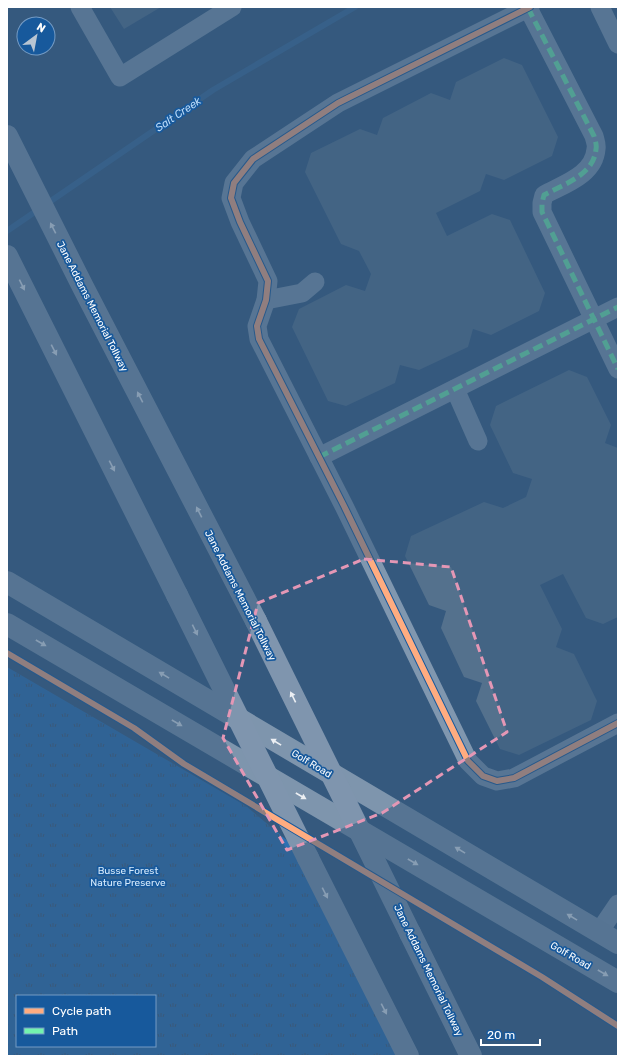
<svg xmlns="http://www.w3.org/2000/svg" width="625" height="1063" viewBox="0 0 625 1063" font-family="Rubik,sans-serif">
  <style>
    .park { fill: url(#park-tufts); fill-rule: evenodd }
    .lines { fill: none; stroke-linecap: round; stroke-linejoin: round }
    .stream { stroke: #3b6997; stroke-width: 6 }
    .building { fill: #54718d }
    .minor { stroke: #8097af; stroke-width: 19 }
    .major { stroke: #7e95ad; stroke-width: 22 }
    .highway { stroke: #7f95ae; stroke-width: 22 }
    .highway-bridge { stroke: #7f95ae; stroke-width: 22 }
    .quiet { stroke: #73f3ae; stroke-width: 5; stroke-dasharray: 10 5; stroke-linecap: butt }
    .cycleway-casing { stroke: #17599c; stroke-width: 8 }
    .cycleway { stroke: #ffac80; stroke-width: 6 }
    .oneway { fill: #eceff3 }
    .marked { fill: none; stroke: #e497b5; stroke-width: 3; stroke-dasharray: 8 5; stroke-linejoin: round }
    .labels { text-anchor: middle; stroke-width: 3.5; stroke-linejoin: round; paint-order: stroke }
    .street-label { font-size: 10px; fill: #fff; stroke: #17599c }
    .park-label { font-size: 10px; fill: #d6eafc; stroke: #17599c }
    .water-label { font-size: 11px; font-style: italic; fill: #bbdbf9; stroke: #17599c }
  </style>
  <defs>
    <pattern id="park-tufts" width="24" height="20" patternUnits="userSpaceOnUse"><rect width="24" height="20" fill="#2c70b2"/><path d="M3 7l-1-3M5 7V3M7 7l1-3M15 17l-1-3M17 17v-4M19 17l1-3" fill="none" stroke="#3f5a75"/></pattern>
  </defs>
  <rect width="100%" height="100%" fill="#35597e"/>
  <!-- park -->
  <path class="park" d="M 7,667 L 246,806 L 308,858 L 400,1056 L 7,1056 ZM 17,996 L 155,996 L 155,1046 L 17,1046 Z"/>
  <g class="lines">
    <!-- stream -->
    <polyline class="stream" points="7,231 213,90 355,7"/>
  </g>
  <!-- building -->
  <g class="building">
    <polygon points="110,7 161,7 124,29"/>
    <polygon points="504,58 522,65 558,137 552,156 504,180 486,174 480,191 436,213 447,236 492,214 510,220 545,293 539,311 491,335 473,329 468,347 419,370 400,365 395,383 346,406 328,401 292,327 299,309 346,285 365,291 371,274 359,251 341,244 305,172 311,153 360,129 377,135 383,118 431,93 450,100 456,82"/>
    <polygon points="569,370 587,377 611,425 605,443 618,448 618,617 603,624 586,618 563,574 540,585 562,629 556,647 574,654 597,701 591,720 519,755 500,749 476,701 482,683 464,677 441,628 446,611 429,605 405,556 411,536 484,502 503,508 526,497 532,479 513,473 490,425 496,406"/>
  </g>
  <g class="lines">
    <!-- minor -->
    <g class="minor">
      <polyline points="80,7 120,77 232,7"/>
      <polyline points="530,7 338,103 253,159 234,183 231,198 240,222 268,281 266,300 257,326 259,339 344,506 468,761 483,776 497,781 514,778 618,723"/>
      <polyline points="600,7 618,44"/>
      <path d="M 528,8 L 594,136 C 595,140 597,145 596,149 C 594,175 564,184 544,195 L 542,203 L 542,212 L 618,369"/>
      <polyline points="266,300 302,293 315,282"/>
      <polyline points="455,389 478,441"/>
      <polyline points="319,457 618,307"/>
      <polyline points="599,932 618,904"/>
    </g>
    <!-- major -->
    <g class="major">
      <polyline points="7,582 618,943"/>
      <polyline points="7,624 618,982"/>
    </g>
    <!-- highway -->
    <g class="highway">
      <polyline points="7,136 83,287 256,621"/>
      <polyline points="7,256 177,595"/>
      <polyline points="308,858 408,1056"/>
      <polyline points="410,933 471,1056"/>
    </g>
    <!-- highway-bridge -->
    <g class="highway-bridge">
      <polyline points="177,595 308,858"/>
      <polyline points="256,621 410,933"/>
    </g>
    <!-- quiet -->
    <g class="quiet">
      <path d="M 528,8 L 594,136 C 595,140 597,145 596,149 C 594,175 564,184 544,195 L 542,203 L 542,212 L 618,369"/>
      <polyline points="319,457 618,307"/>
    </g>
    <!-- cycleway casing -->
    <g class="cycleway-casing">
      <g id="cycleway">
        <polyline points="530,7 338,103 253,159 234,183 231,198 240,222 268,281 266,300 257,326 259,339 344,506 468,761 483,776 497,781 514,778 618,723"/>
        <polyline points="7,653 134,728 184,764 542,977 618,1026"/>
      </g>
    </g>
    <!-- cycleway -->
    <use href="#cycleway" class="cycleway"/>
  </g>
  <!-- one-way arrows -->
  <defs><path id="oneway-solid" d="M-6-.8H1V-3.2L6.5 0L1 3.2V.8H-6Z"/></defs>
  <g class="oneway">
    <use href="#oneway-solid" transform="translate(53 228) rotate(-117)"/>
    <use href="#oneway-solid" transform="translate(22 285) rotate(64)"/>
    <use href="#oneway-solid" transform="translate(54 350) rotate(63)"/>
    <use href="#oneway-solid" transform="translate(140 397) rotate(-117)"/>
    <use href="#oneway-solid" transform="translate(112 466) rotate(63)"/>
    <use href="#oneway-solid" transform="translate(199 512) rotate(-117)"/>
    <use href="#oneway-solid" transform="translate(195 630) rotate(64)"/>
    <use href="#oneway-solid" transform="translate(41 643) rotate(30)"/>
    <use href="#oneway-solid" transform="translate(164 675) rotate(-149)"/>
    <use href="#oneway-solid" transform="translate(293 697) rotate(-116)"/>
    <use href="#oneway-solid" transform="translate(177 723) rotate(30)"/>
    <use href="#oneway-solid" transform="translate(276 742) rotate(-149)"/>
    <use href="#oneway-solid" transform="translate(301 796) rotate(30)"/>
    <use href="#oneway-solid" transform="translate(460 850) rotate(-149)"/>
    <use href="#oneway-solid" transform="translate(413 862) rotate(30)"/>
    <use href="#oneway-solid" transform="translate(325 893) rotate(63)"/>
    <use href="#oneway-solid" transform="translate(572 917) rotate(-149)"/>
    <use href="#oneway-solid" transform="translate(603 973) rotate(30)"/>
    <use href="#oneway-solid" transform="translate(384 1009) rotate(63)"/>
  </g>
  <!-- marked area -->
  <path d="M0 0H625V1063H0ZM 364,559 L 451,567 L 507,732 L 382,813 L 287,850 L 223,738 L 258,603 Z" fill="#35597e" fill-opacity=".55" fill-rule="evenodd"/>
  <path class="marked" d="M 364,559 L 451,567 L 507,732 L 382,813 L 287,850 L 223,738 L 258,603 Z"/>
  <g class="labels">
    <!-- street labels -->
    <g class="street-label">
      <text transform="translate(93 306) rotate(63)" y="4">Jane Addams Memorial Tollway</text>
      <text transform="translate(241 595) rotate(63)" y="4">Jane Addams Memorial Tollway</text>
      <text transform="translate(312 763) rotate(31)" y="4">Golf Road</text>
      <text transform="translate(571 955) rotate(30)" y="4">Golf Road</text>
      <text transform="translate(429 970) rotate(64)" y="4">Jane Addams Memorial Tollway</text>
    </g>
    <!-- park labels -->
    <g class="park-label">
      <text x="128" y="874">Busse Forest<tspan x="128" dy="12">Nature Preserve</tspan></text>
    </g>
    <!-- water labels -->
    <g class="water-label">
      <text transform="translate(178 114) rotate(-34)" y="4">Salt Creek</text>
    </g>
  </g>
  <!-- border -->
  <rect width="625" height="1063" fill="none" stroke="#ffffff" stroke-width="16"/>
  <!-- legend -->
  <rect x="16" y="995" width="140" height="52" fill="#17599c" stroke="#749bc4"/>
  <rect x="24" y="1008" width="20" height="6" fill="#ffac80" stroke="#749bc4"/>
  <text x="52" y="1015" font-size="12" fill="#ffffff">Cycle path</text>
  <rect x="24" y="1028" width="20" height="6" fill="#73f3ae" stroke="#749bc4"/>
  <text x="52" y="1035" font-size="12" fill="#ffffff">Path</text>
  <!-- north arrow -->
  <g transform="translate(36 36) rotate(32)"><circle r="19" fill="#17599c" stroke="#749bc4"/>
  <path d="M0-3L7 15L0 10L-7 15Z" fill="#b8c5d2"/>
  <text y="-6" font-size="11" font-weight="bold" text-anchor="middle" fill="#ffffff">N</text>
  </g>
  <!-- scale -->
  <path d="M481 1039v6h59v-6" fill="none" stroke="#ffffff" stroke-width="2"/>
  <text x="487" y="1039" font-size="12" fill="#ffffff" stroke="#17599c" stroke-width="3" paint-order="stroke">20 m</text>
</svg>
